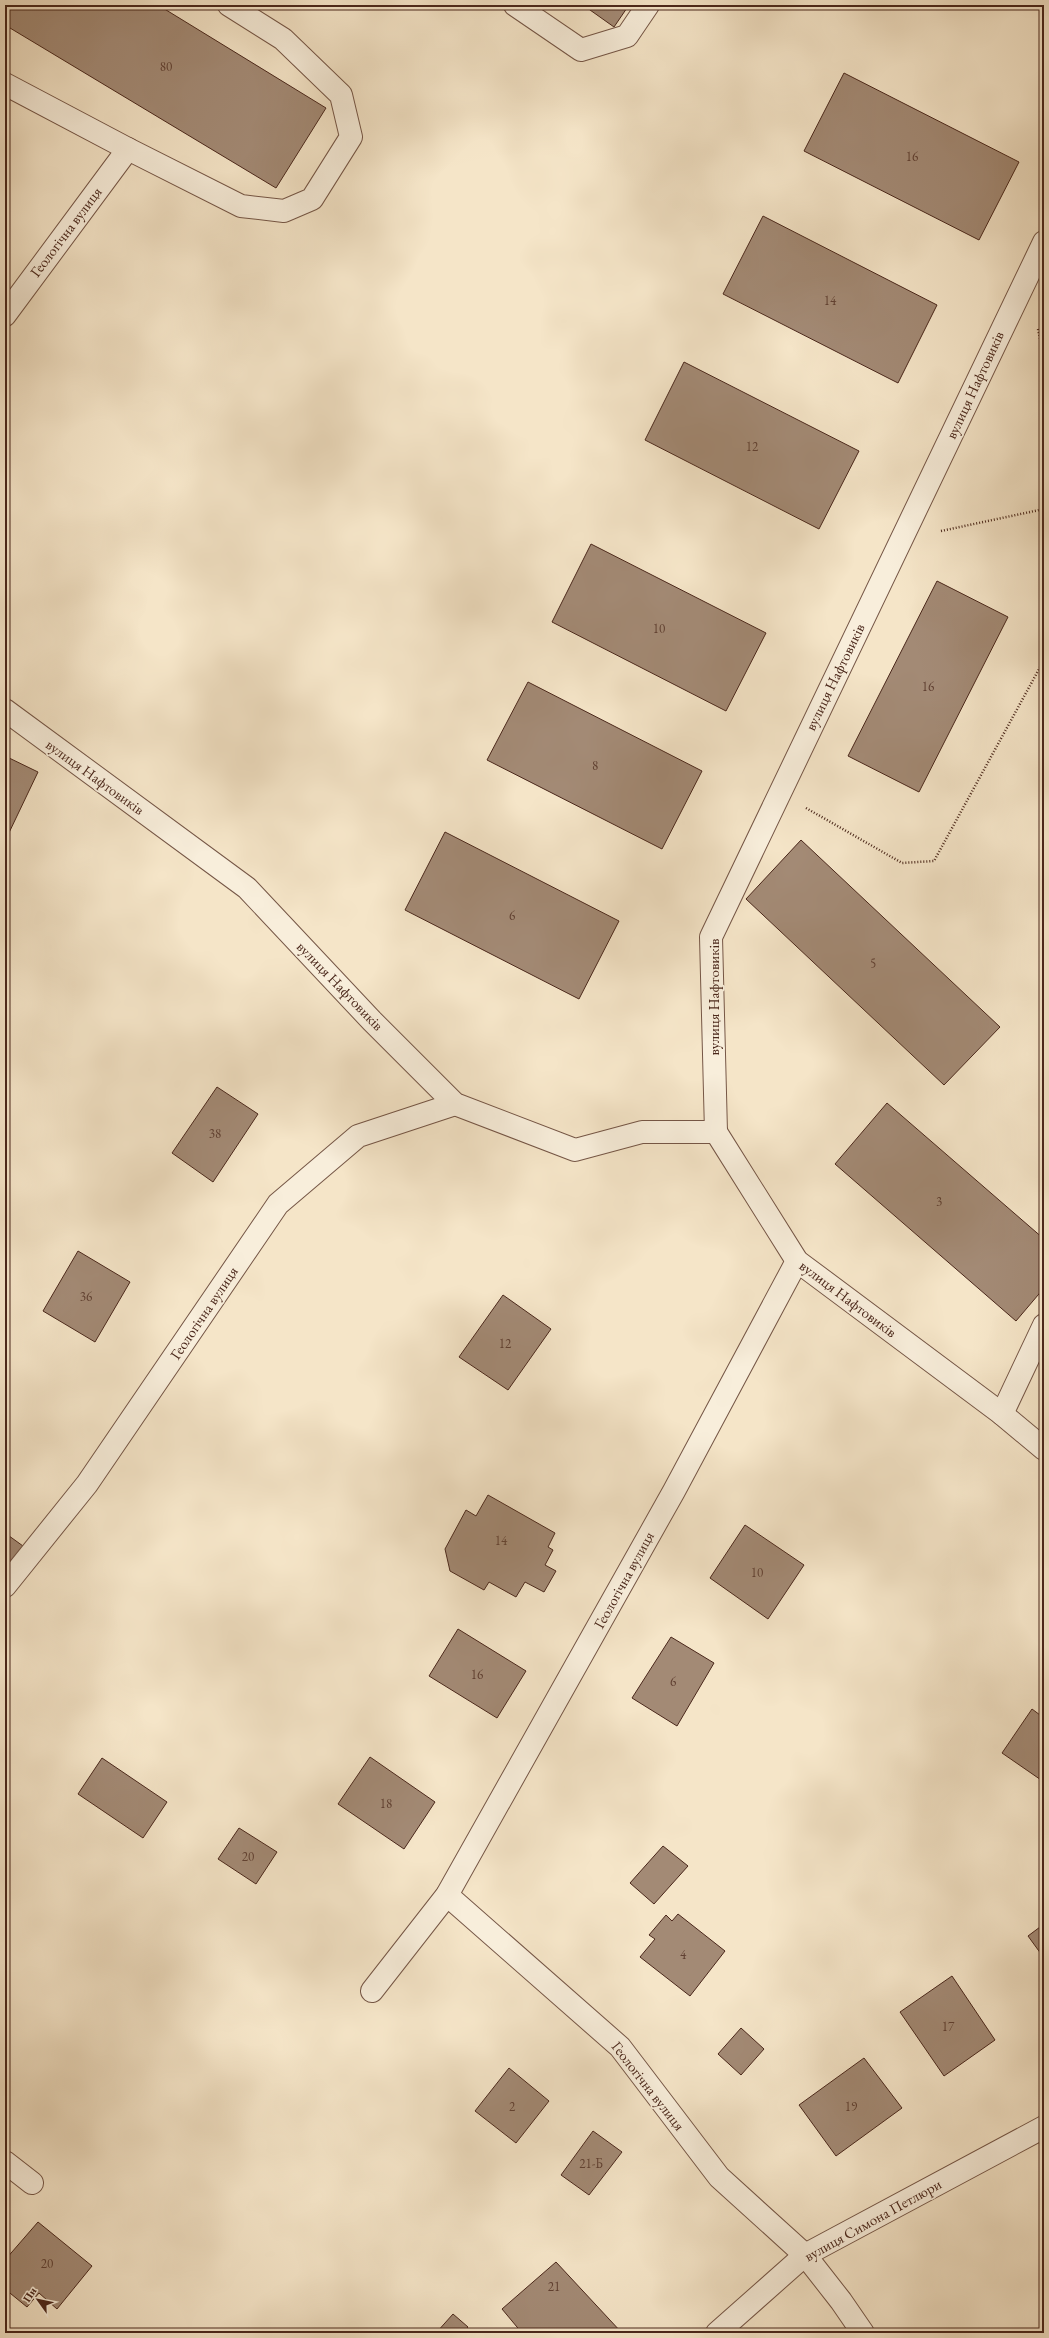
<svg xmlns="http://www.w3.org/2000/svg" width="1049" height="2338" viewBox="0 0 1049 2338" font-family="'EB Garamond',serif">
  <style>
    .building { fill: #a38a75; stroke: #4a271b }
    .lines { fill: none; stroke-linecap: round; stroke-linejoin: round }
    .minor-casing { stroke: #755646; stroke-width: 24 }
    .path { stroke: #4a271b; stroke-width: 2.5; stroke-dasharray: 1 2; stroke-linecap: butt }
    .minor { stroke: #f8eedb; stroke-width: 22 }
    .labels { text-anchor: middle; stroke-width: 3.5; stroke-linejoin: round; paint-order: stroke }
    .number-label { font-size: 13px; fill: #604032 }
    .street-label { font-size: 15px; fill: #4a271b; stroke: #f8eedb }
  </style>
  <rect width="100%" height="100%" fill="#f5e5c8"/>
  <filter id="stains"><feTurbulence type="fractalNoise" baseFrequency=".005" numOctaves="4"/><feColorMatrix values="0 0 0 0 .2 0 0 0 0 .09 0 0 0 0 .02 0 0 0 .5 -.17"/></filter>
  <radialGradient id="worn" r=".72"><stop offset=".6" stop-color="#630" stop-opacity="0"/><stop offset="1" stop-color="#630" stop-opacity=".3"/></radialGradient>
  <!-- building -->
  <g class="building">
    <polygon points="5,5 158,5 326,108 276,188 5,25"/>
    <polygon points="583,5 629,5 614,27"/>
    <polygon points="844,73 1019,162 979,240 804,151"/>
    <polygon points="763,216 937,305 898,383 723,294"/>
    <polygon points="684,362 859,451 819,529 645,440"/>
    <polygon points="591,544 766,633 726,711 552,622"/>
    <polygon points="937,581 1008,617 919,792 848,756"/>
    <polygon points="528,682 702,771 662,849 487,760"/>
    <polygon points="5,756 38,772 6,839 5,839"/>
    <polygon points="445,832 619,921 579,999 405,910"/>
    <polygon points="801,840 1000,1027 944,1085 746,899"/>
    <polygon points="217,1087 258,1114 213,1182 172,1153"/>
    <polygon points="887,1103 1044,1239 1044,1288 1016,1321 835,1164"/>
    <polygon points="78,1251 130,1282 95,1342 43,1311"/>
    <polygon points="503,1295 551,1329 508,1390 459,1357"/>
    <polygon points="488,1495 555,1533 548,1547 553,1550 545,1565 556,1571 544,1592 525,1582 516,1597 489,1582 484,1590 450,1571 445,1549 466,1510 476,1516"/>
    <polygon points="745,1525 804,1565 768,1619 710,1578"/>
    <polygon points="5,1533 23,1546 5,1573"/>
    <polygon points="458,1629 526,1671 497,1718 429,1676"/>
    <polygon points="671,1637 714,1663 677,1726 632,1698"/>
    <polygon points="1032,1709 1044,1718 1044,1782 1002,1753"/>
    <polygon points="370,1757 435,1802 404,1849 338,1804"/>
    <polygon points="102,1758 167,1802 143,1838 78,1794"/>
    <polygon points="239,1828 277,1852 256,1884 218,1859"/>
    <polygon points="663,1846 688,1866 654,1904 630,1883"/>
    <polygon points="678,1914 725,1951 690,1996 640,1957 655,1939 649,1935 666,1915 672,1921"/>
    <polygon points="1044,1924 1044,1958 1028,1936"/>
    <polygon points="952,1976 995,2040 944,2076 900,2012"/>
    <polygon points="741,2028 764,2049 741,2075 718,2054"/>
    <polygon points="864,2058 902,2108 836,2156 799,2105"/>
    <polygon points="509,2068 549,2101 516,2143 475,2111"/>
    <polygon points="593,2131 622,2152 589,2195 561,2175"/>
    <polygon points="38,2222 92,2266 57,2309 39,2293 27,2307 5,2289 5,2260"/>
    <polygon points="556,2262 622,2333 522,2333 502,2309"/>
    <polygon points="453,2314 468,2327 463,2333 436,2333"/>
  </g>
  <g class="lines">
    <!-- minor casing -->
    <g class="minor-casing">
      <g id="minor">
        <polyline points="515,5 581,50 627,36 648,5"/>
        <polyline points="5,84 128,149 241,206 284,211 312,199 351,137 341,95 283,39 229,5"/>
        <polyline points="5,315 128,149"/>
        <polyline points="5,710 247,888 372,1021 455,1104 575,1150 642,1132 716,1132 711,937 1044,242"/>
        <polyline points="716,1132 797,1261 1002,1414 1044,1449"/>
        <polyline points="1002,1414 1044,1325"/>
        <polyline points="5,1586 87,1484 278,1204 358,1136 455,1104"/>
        <polyline points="447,1895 620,2047 719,2177 805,2255 841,2301 863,2333"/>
        <polyline points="372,1991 447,1895 674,1491 797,1261"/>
        <polyline points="5,2162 32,2183"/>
        <polyline points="717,2333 805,2255 1044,2127"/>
      </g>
    </g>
    <!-- path -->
    <g class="path">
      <polyline points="1038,329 1044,358"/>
      <polyline points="941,531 1044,509"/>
      <polyline points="806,808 902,863 934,861 1044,660"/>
    </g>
    <!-- minor -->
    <use href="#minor" class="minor"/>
  </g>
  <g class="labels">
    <!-- number labels -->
    <g class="number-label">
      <text x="166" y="71">80</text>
      <text x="912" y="161">16</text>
      <text x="830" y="305">14</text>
      <text x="752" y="451">12</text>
      <text x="659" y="633">10</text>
      <text x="928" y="691">16</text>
      <text x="595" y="770">8</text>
      <text x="512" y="920">6</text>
      <text x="873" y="968">5</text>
      <text x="215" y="1138">38</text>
      <text x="939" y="1206">3</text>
      <text x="86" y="1301">36</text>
      <text x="505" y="1348">12</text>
      <text x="501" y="1545">14</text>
      <text x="757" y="1577">10</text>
      <text x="477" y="1679">16</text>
      <text x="673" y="1686">6</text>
      <text x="386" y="1808">18</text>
      <text x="248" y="1861">20</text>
      <text x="683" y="1959">4</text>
      <text x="948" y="2031">17</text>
      <text x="512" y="2111">2</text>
      <text x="851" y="2111">19</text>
      <text x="591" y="2168">21-Б</text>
      <text x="47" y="2268">20</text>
      <text x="554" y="2291">21</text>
    </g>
    <!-- street labels -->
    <g class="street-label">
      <text transform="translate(66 232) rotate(-53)" y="5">Геологічна вулиця</text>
      <text transform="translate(975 385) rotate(-65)" y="5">вулиця Нафтовиків</text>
      <text transform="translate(835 677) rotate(-64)" y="5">вулиця Нафтовиків</text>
      <text transform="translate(95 777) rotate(36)" y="5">вулиця Нафтовиків</text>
      <text transform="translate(340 986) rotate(46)" y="5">вулиця Нафтовиків</text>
      <text transform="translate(714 997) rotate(-90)" y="5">вулиця Нафтовиків</text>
      <text transform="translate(848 1299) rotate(37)" y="5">вулиця Нафтовиків</text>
      <text transform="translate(204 1313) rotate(-56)" y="5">Геологічна вулиця</text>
      <text transform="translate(624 1580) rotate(-61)" y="5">Геологічна вулиця</text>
      <text transform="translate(648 2086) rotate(52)" y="5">Геологічна вулиця</text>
      <text transform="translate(873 2220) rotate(-29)" y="5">вулиця Симона Петлюри</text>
    </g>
  </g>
  <!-- margin -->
  <rect width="1049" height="2338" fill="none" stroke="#f5e5c8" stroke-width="20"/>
  <rect x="6" y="6" width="1037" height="2326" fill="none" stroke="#4a271b" stroke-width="2"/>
  <rect x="10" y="10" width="1029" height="2318" fill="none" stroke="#4a271b"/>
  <!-- north arrow -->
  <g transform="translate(38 2300) rotate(303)" stroke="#f8eedb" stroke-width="3" paint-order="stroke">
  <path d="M0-3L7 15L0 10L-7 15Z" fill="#4a271b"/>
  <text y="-6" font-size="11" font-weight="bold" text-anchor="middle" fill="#4a271b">Пн</text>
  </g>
  <rect width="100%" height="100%" filter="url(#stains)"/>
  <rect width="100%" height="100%" fill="url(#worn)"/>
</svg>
